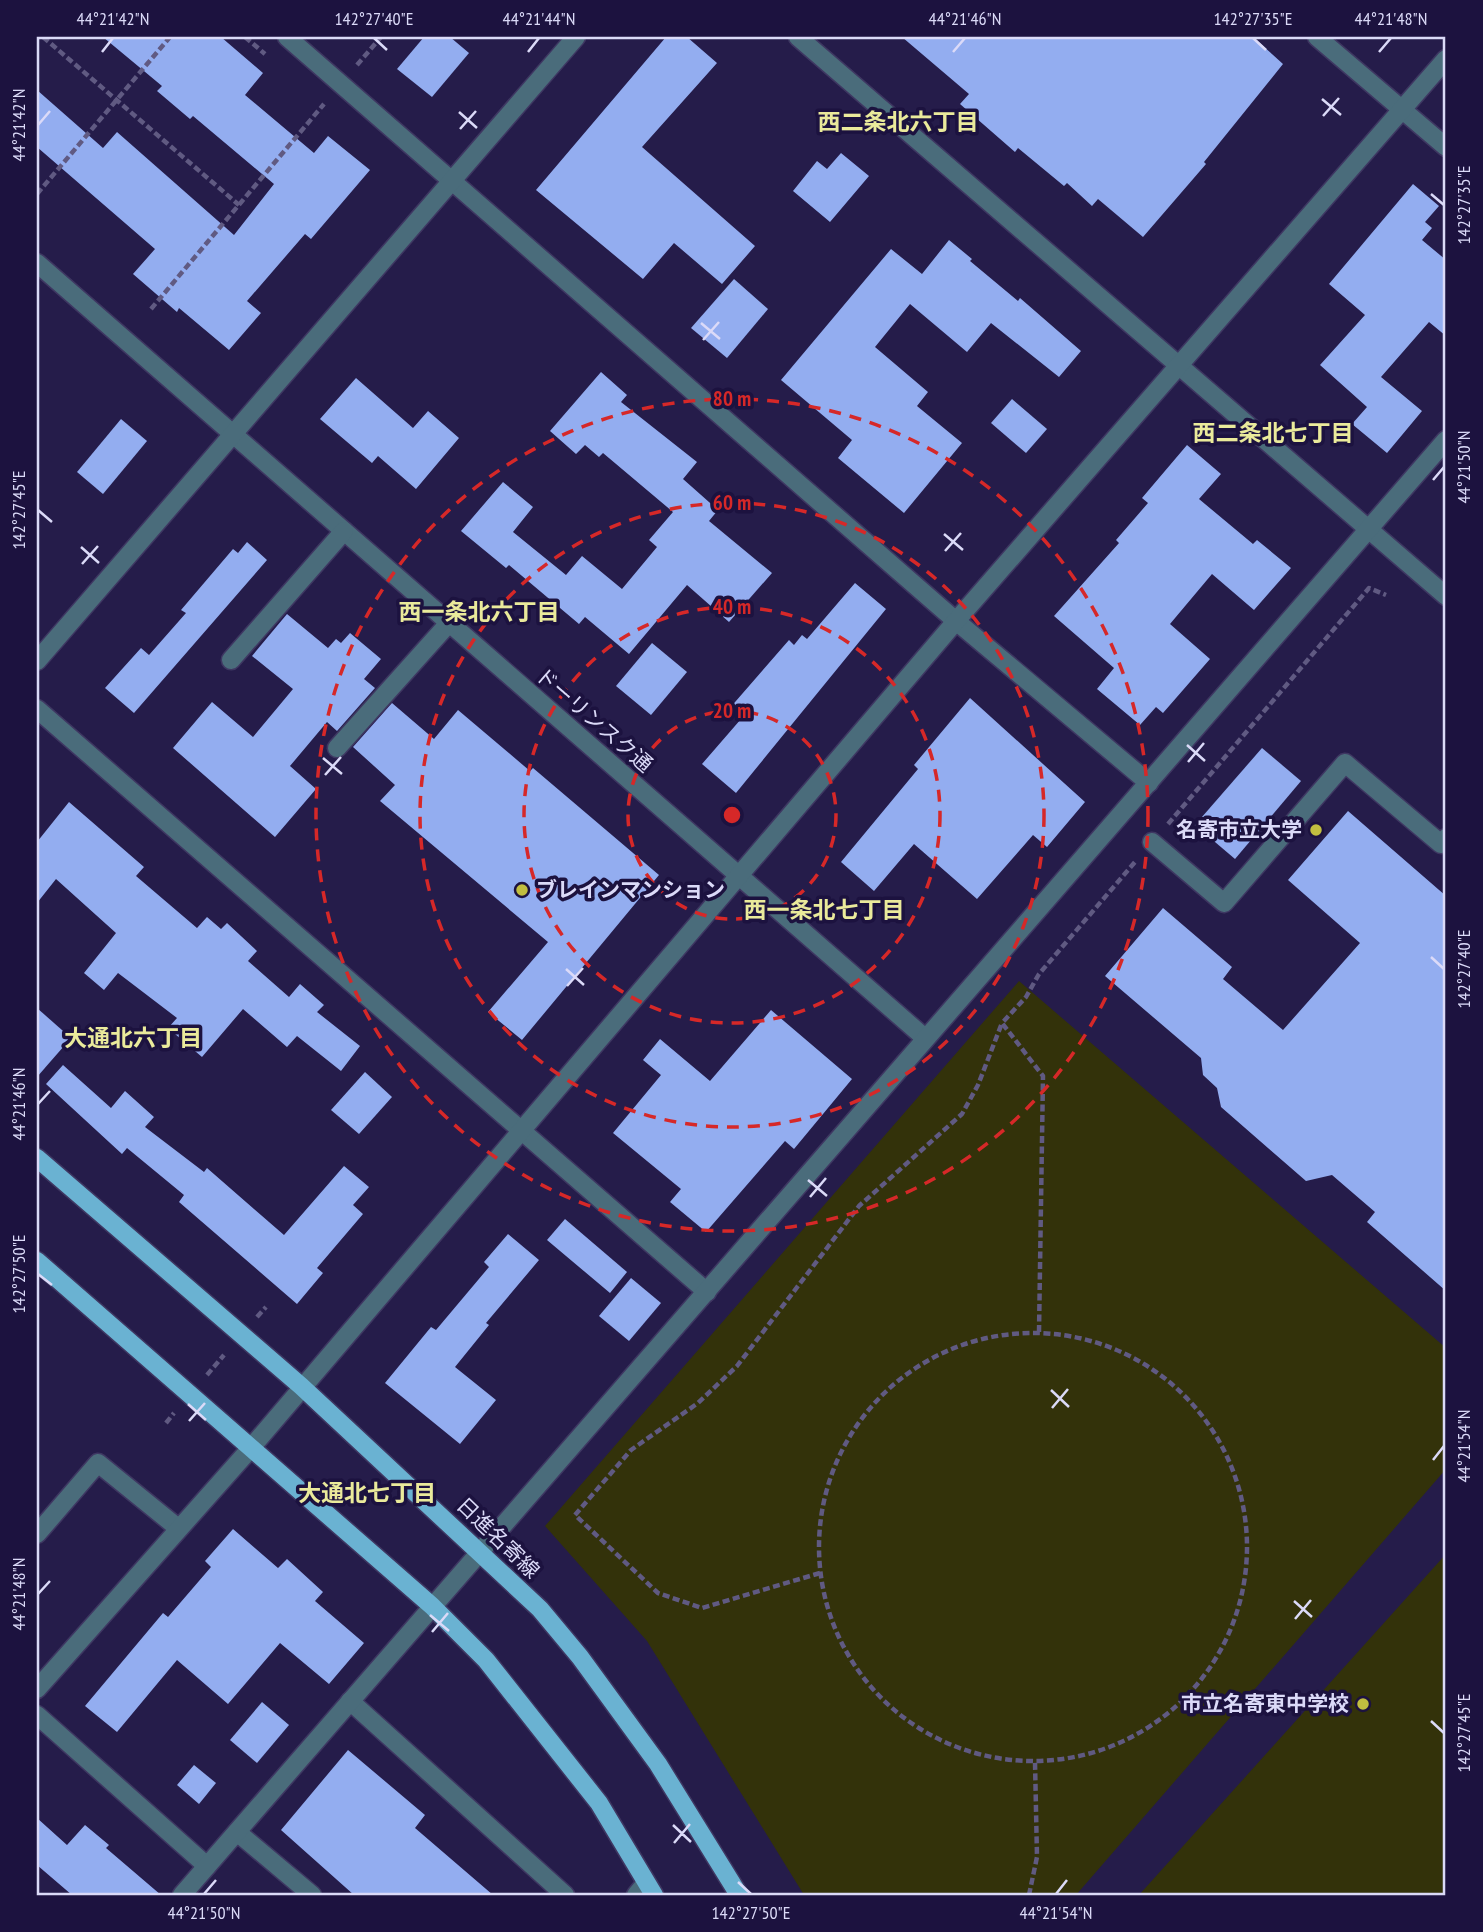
<svg xmlns="http://www.w3.org/2000/svg" width="1483" height="1932" viewBox="0 0 1483 1932" font-family="'PT Sans Narrow','Noto Sans JP',sans-serif">
  <style>
    .green { fill: #33320a }
    .building { fill: #93adf0 }
    .lines { fill: none; stroke-linecap: round; stroke-linejoin: round }
    .minor-casing { stroke: #3e3762; stroke-width: 21 }
    .major-casing { stroke: #3e3762; stroke-width: 21 }
    .path { stroke: #605a82; stroke-width: 4.5; stroke-dasharray: 7 3.5; stroke-linecap: butt }
    .minor { stroke: #4a6c7b; stroke-width: 18 }
    .major { stroke: #6ab2d2; stroke-width: 18 }
    .ticks { fill: none; stroke: #dbdaf8; stroke-width: 2.5 }
    .ring { fill: none; stroke: #d62828; stroke-width: 3.5; stroke-dasharray: 12 9 }
    .poi-dot { fill: #c1be40; stroke: #1c123f; stroke-width: 2.5 }
    .labels { text-anchor: middle; stroke-width: 7; stroke-linejoin: round; paint-order: stroke }
    .street-label { font-size: 21px; fill: #dbdaf8; stroke: #1c123f }
    .poi-label { font-size: 21px; font-weight: bold; fill: #dbdaf8; stroke: #1c123f; text-anchor: end }
    .neighbourhood-label { font-size: 23px; font-weight: bold; fill: #eaea9b; stroke: #1c123f }
    .centre { fill: #d62828; stroke: #1c123f; stroke-width: 3.5 }
    .ring-label { font-size: 21px; text-anchor: middle; font-weight: bold; fill: #d62828; stroke: #1c123f; stroke-width: 7; stroke-linejoin: round; paint-order: stroke }
    .neatline { fill: none; stroke: #dbdaf8; stroke-width: 2.5 }
    .ticks-label { font-size: 18px; text-anchor: middle; fill: #dbdaf8 }
  </style>
  <rect width="100%" height="100%" fill="#251c4a"/>
  <!-- green -->
  <g class="green">
    <polygon points="1019,981 1446,1348 1446,1469 1076,1895 804,1895 647,1641 545,1526"/>
    <polygon points="1446,1554 1446,1895 1139,1895"/>
  </g>
  <!-- building -->
  <g class="building">
    <polygon points="103,37 221,37 263,73 245,95 314,153 328,136 370,170 311,239 305,234 247,301 261,313 229,350 179,308 177,312 133,274 155,249 37,147 37,90 103,148 117,132 234,235 274,184 193,116 190,119 157,91 162,86"/>
    <polygon points="424,37 450,37 469,53 432,97 397,69"/>
    <polygon points="666,37 687,37 717,63 642,147 755,246 722,284 674,243 643,279 536,190"/>
    <polygon points="902,37 1253,37 1283,64 1204,162 1206,164 1143,237 1098,199 1092,206 1067,183 1064,186 1018,148 1015,152 960,104 969,94"/>
    <polygon points="841,153 869,176 830,222 793,191 817,161 827,169"/>
    <polygon points="1413,184 1439,206 1425,222 1432,228 1422,240 1446,260 1446,336 1429,322 1381,377 1422,411 1387,453 1352,424 1367,407 1320,365 1365,315 1329,284"/>
    <polygon points="949,240 972,259 970,261 1018,301 1020,298 1081,351 1059,377 991,323 967,352 910,304 875,347 928,392 917,406 962,443 904,513 838,458 852,440 781,380 891,249 922,274"/>
    <polygon points="734,279 768,309 727,358 691,328"/>
    <polygon points="601,372 627,395 621,402 697,462 683,479 718,510 709,521 772,573 729,622 687,585 629,654 585,617 579,624 509,565 506,568 461,531 503,482 533,507 513,532 566,575 582,556 622,589 657,547 649,540 673,512 603,453 599,457 585,445 576,454 550,431"/>
    <polygon points="356,378 413,428 428,411 459,438 416,489 378,456 372,463 320,419"/>
    <polygon points="1012,399 1047,429 1026,453 991,423"/>
    <polygon points="121,419 147,441 103,494 77,472"/>
    <polygon points="1187,445 1221,474 1199,499 1253,544 1257,540 1291,568 1254,610 1212,574 1170,624 1210,659 1163,713 1156,707 1140,725 1097,689 1114,668 1054,616 1119,543 1116,540 1148,503 1142,498"/>
    <polygon points="247,542 267,560 134,713 105,688 141,648 149,655 186,613 181,610 233,549 238,553"/>
    <polygon points="855,583 886,609 736,793 702,764 741,719 729,709 789,640 794,645 802,635 807,639"/>
    <polygon points="287,614 328,648 336,639 341,643 350,633 381,659 364,679 375,688 337,731 327,722 290,766 316,789 275,837 173,748 212,702 253,737 293,689 252,656"/>
    <polygon points="652,643 687,672 651,715 616,686"/>
    <polygon points="970,698 1085,802 1047,847 1033,835 977,899 914,844 874,891 841,862 918,769 914,765"/>
    <polygon points="392,703 434,739 458,710 530,771 533,768 659,875 522,1040 488,1012 548,942 380,801 395,785 353,747"/>
    <polygon points="1262,748 1301,781 1235,859 1195,825"/>
    <polygon points="69,802 144,867 136,876 197,928 207,917 221,929 227,923 257,951 248,961 289,997 300,984 324,1005 317,1012 360,1046 341,1071 297,1036 287,1047 243,1009 202,1057 168,1028 177,1018 118,973 104,990 84,973 116,933 56,879 37,903 37,842"/>
    <polygon points="1348,811 1446,896 1446,1291 1367,1222 1375,1212 1332,1175 1306,1181 1221,1107 1217,1088 1203,1075 1201,1058 1105,976 1163,908 1232,967 1223,979 1283,1030 1360,943 1288,880"/>
    <polygon points="37,1008 71,1038 37,1077"/>
    <polygon points="771,1010 852,1079 794,1149 785,1141 706,1232 670,1202 681,1189 613,1133 661,1075 643,1060 660,1039 710,1081"/>
    <polygon points="63,1065 111,1108 125,1091 154,1117 145,1127 204,1172 207,1168 284,1235 344,1166 369,1187 353,1205 363,1214 317,1268 323,1273 297,1304 179,1202 184,1195 127,1148 122,1154 46,1084"/>
    <polygon points="365,1072 392,1097 359,1134 331,1110"/>
    <polygon points="565,1219 627,1272 610,1293 547,1240"/>
    <polygon points="508,1234 539,1260 486,1323 489,1325 455,1367 496,1400 460,1444 385,1383 431,1327 436,1330 489,1267 484,1262"/>
    <polygon points="631,1278 661,1303 629,1341 599,1316"/>
    <polygon points="233,1529 278,1568 287,1559 323,1592 315,1601 364,1643 329,1684 280,1643 228,1704 177,1660 117,1732 85,1706 163,1613 168,1617 211,1567 205,1561"/>
    <polygon points="262,1702 289,1725 257,1763 230,1740"/>
    <polygon points="348,1750 425,1815 415,1828 493,1895 354,1895 281,1830"/>
    <polygon points="194,1765 216,1783 199,1804 177,1785"/>
    <polygon points="37,1818 67,1845 85,1825 109,1845 106,1848 161,1895 72,1895 37,1865"/>
  </g>
  <g class="lines">
    <!-- minor casing -->
    <g class="minor-casing">
      <g id="minor">
        <polyline points="287,37 956,621 1149,783"/>
        <polyline points="798,37 1446,596"/>
        <polyline points="1317,37 1446,147"/>
        <polyline points="37,263 925,1038"/>
        <polyline points="231,660 344,531"/>
        <polyline points="37,661 576,37"/>
        <polyline points="37,709 707,1292"/>
        <polyline points="337,748 449,623"/>
        <polyline points="1152,842 1224,903 1345,763 1441,844 1446,838"/>
        <polyline points="37,1534 98,1463 178,1528"/>
        <polyline points="37,1689 250,1449 956,621 1446,59"/>
        <polyline points="350,1701 565,1895"/>
        <polyline points="37,1715 207,1866"/>
        <polyline points="237,1832 312,1895"/>
        <polyline points="182,1895 1446,440"/>
        <polyline points="636,1895 646,1883"/>
      </g>
    </g>
    <!-- major casing -->
    <g class="major-casing">
      <g id="major">
        <polyline points="37,1158 301,1386 540,1609 580,1657 658,1764 739,1895"/>
        <polyline points="37,1261 432,1606 486,1660 599,1803 654,1895"/>
      </g>
    </g>
    <!-- path -->
    <g class="path">
      <polyline points="43,37 239,205"/>
      <polyline points="245,37 265,54"/>
      <polyline points="357,65 381,37"/>
      <polyline points="37,194 170,37"/>
      <polyline points="151,309 324,104"/>
      <polyline points="1168,824 1369,588 1386,595"/>
      <polyline points="257,1317 266,1307"/>
      <polyline points="1039,1332 1043,1076 1002,1023 1026,997 1039,974 1135,862"/>
      <circle cx="1033" cy="1547" r="214"/>
      <polyline points="207,1375 224,1355"/>
      <polyline points="166,1423 174,1413"/>
      <polyline points="820,1573 702,1608 658,1593 575,1515 631,1450 698,1403 737,1366 859,1206 962,1114 978,1085 1002,1023"/>
      <polyline points="1029,1895 1037,1857 1035,1762"/>
    </g>
    <!-- minor -->
    <use href="#minor" class="minor"/>
    <!-- major -->
    <use href="#major" class="major"/>
  </g>
  <!-- ticks -->
  <path class="ticks" d="M 374,38 L 387,50M 1253,38 L 1266,50M 102,52 L 113,38M 528,52 L 539,38M 953,52 L 965,38M 1379,52 L 1391,38M 1322,99 L 1341,115M 459,112 L 477,128M 1323,116 L 1339,98M 38,125 L 50,111M 460,129 L 476,111M 1431,194 L 1444,205M 701,323 L 720,339M 703,340 L 719,322M 1433,480 L 1444,467M 38,510 L 52,522M 944,534 L 963,550M 81,547 L 99,563M 945,551 L 961,533M 82,564 L 98,546M 1187,745 L 1205,761M 323,758 L 342,774M 1188,762 L 1204,743M 325,775 L 341,757M 1431,957 L 1444,969M 566,969 L 584,985M 567,986 L 583,968M 38,1104 L 50,1091M 808,1180 L 827,1196M 810,1197 L 826,1178M 38,1274 L 52,1285M 1051,1390 L 1069,1407M 188,1404 L 206,1420M 1052,1408 L 1068,1389M 189,1421 L 205,1403M 1433,1460 L 1444,1446M 38,1594 L 50,1581M 1294,1601 L 1312,1617M 430,1615 L 449,1631M 1295,1619 L 1311,1600M 432,1632 L 448,1613M 1431,1721 L 1444,1733M 673,1825 L 691,1842M 674,1843 L 690,1824M 738,1882 L 751,1894M 204,1894 L 216,1880M 1056,1894 L 1067,1880"/>
  <!-- distance rings -->
  <g class="ring">
    <circle cx="732" cy="815" r="104"/>
    <circle cx="732" cy="815" r="208"/>
    <circle cx="732" cy="815" r="312"/>
    <circle cx="732" cy="815" r="416"/>
  </g>
  <!-- markers -->
  <g class="poi-dot">
    <circle cx="1316" cy="830" r="7"/>
    <circle cx="522" cy="890" r="7"/>
    <circle cx="1363" cy="1704" r="7"/>
  </g>
  <g class="labels">
    <!-- street labels -->
    <g class="street-label">
      <text transform="translate(594 720) rotate(41)" y="7">ドーリンスク通</text>
      <text transform="translate(498 1538) rotate(44)" y="7">日進名寄線</text>
    </g>
    <!-- poi labels -->
    <g class="poi-label">
      <text x="1302" y="837">名寄市立大学</text>
      <text x="536" y="897" text-anchor="start">ブレインマンション</text>
      <text x="1349" y="1711">市立名寄東中学校</text>
    </g>
    <!-- neighbourhood labels -->
    <g class="neighbourhood-label">
      <text x="898" y="130">西二条北六丁目</text>
      <text x="1273" y="441">西二条北七丁目</text>
      <text x="479" y="620">西一条北六丁目</text>
      <text x="824" y="918">西一条北七丁目</text>
      <text x="133" y="1046">大通北六丁目</text>
      <text x="367" y="1501">大通北七丁目</text>
    </g>
  </g>
  <circle cx="732" cy="815" r="10" class="centre"/>
  <g class="ring-label">
    <text x="732" y="406">80 m</text>
    <text x="732" y="510">60 m</text>
    <text x="732" y="614">40 m</text>
    <text x="732" y="718">20 m</text>
  </g>
  <!-- border -->
  <rect width="1483" height="1932" fill="none" stroke="#1c123f" stroke-width="77"/>
  <rect x="38" y="38" width="1406" height="1856" class="neatline"/>
  <g class="ticks-label">
    <text x="113" y="25">44°21'42"N</text>
    <text x="374" y="25">142°27'40"E</text>
    <text x="539" y="25">44°21'44"N</text>
    <text x="965" y="25">44°21'46"N</text>
    <text x="1253" y="25">142°27'35"E</text>
    <text x="1391" y="25">44°21'48"N</text>
    <text transform="translate(19 125) rotate(-90)" y="6">44°21'42"N</text>
    <text transform="translate(1464 205) rotate(-90)" y="6">142°27'35"E</text>
    <text transform="translate(1464 467) rotate(-90)" y="6">44°21'50"N</text>
    <text transform="translate(19 510) rotate(-90)" y="6">142°27'45"E</text>
    <text transform="translate(1464 969) rotate(-90)" y="6">142°27'40"E</text>
    <text transform="translate(19 1104) rotate(-90)" y="6">44°21'46"N</text>
    <text transform="translate(19 1274) rotate(-90)" y="6">142°27'50"E</text>
    <text transform="translate(1464 1446) rotate(-90)" y="6">44°21'54"N</text>
    <text transform="translate(19 1594) rotate(-90)" y="6">44°21'48"N</text>
    <text transform="translate(1464 1733) rotate(-90)" y="6">142°27'45"E</text>
    <text x="204" y="1919">44°21'50"N</text>
    <text x="751" y="1919">142°27'50"E</text>
    <text x="1056" y="1919">44°21'54"N</text>
  </g>
</svg>
